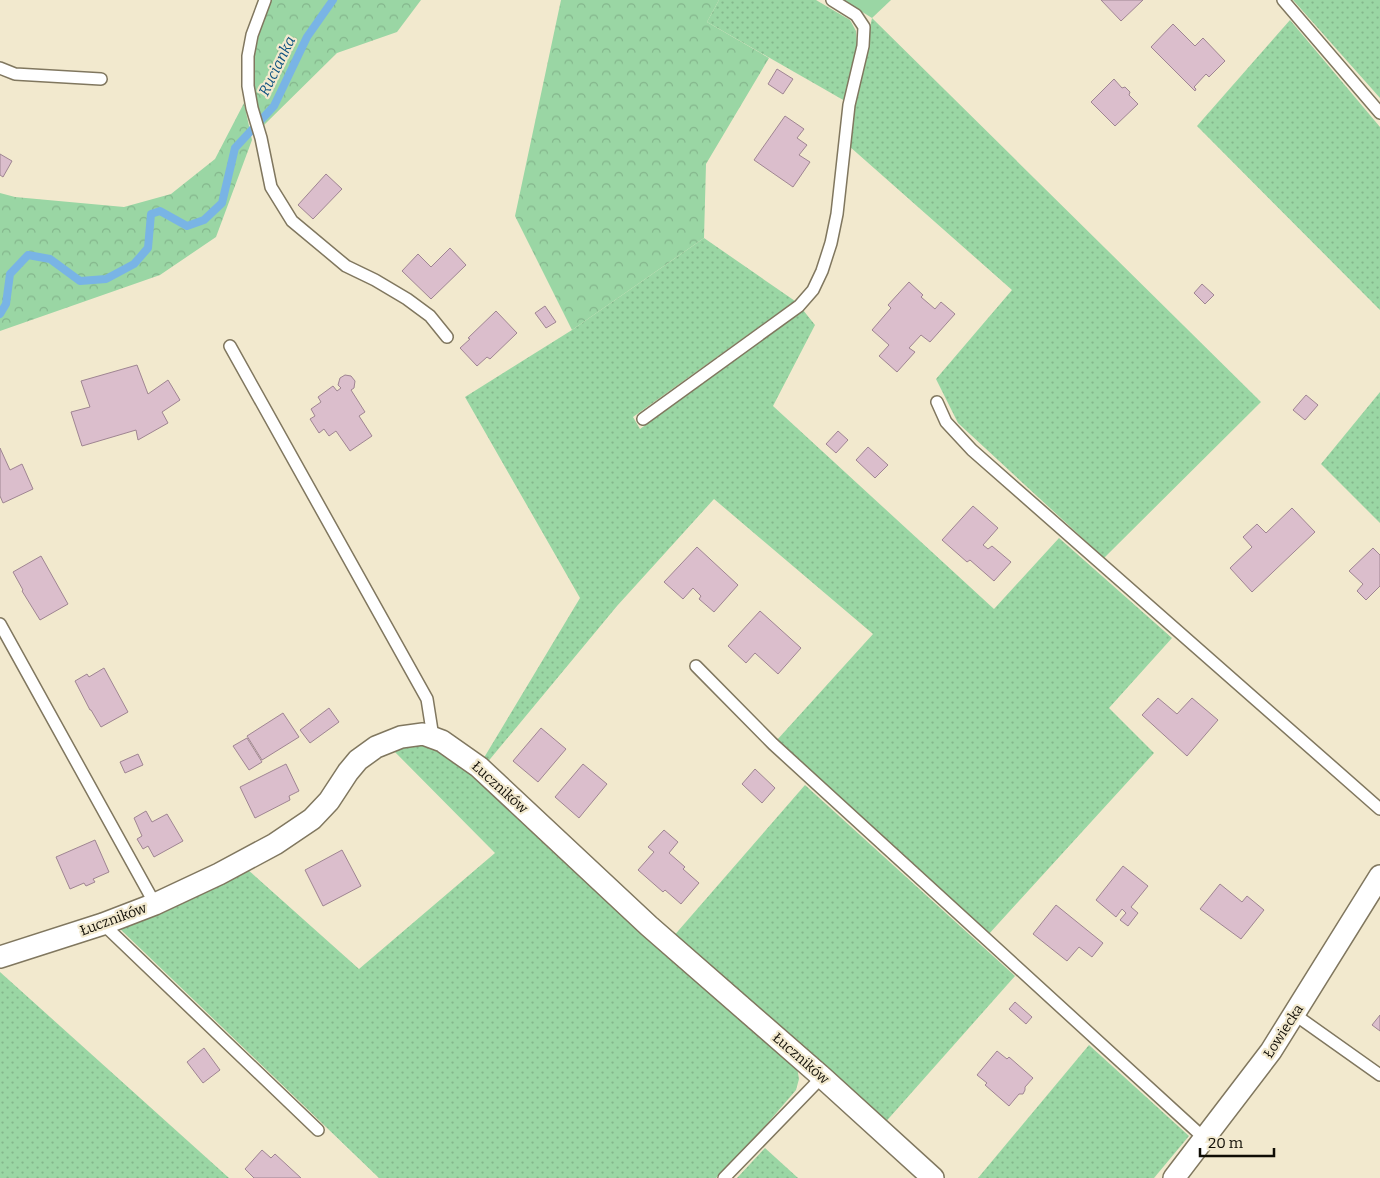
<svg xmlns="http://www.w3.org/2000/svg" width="1380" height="1178" viewBox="0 0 1380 1178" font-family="Bitter,serif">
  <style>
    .grass { fill: url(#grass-dots) }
    .forest { fill: url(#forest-crowns) }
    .park { fill: #9ad6a4 }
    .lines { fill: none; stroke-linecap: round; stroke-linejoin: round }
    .stream { stroke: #79b4e5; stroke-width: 8 }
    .building { fill: #dbbecc; stroke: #9f8592 }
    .service-casing { stroke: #80775f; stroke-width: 14 }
    .minor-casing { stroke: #80775f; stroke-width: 24 }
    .service { stroke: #fff; stroke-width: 11 }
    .minor { stroke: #fff; stroke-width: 21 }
    .labels { text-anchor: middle; stroke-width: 4.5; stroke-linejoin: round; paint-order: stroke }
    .street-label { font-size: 14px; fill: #100d05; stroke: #f2e9ce }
    .water-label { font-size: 15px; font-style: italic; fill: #0e5280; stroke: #f2e9ce }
  </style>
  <defs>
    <pattern id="grass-dots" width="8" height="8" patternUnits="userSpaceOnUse" patternTransform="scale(1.25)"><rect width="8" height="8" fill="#9ad6a4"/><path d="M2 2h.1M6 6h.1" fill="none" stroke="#84b68c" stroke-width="1.8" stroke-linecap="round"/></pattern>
    <pattern id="forest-crowns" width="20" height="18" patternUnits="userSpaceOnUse" patternTransform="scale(1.25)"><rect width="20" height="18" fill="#9ad6a4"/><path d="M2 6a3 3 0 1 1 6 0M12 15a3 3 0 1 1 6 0" fill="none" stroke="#84b68c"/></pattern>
  </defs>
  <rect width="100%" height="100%" fill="#f2e9ce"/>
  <!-- grass -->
  <g class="grass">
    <polygon points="719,0 816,0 850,20 856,31 857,44 845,101 707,22"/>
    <polygon points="1293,0 1380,0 1380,98"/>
    <polygon points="872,18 1261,402 1104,558 958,423 936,379 1012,290 849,146 854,105"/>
    <polygon points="1290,20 1380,127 1380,310 1197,126"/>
    <polygon points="704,238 795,301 633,417 640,429 803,310 815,325 773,406 994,609 1059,538 1172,638 1109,708 1154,753 988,935 777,740 873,634 714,499 617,606 486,764 482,761 580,598 465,397 572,330"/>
    <polygon points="1380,392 1380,523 1321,464"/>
    <polygon points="409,741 451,752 797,1067 799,1079 796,1090 748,1146 716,1178 379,1178 118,927 247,869 359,969 495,853 390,747"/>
    <polygon points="805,785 1015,976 882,1126 672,938"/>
    <polygon points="0,972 229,1178 0,1178"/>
    <polygon points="1089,1045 1189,1136 1154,1178 978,1178"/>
    <polygon points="765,1148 798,1178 737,1178"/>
  </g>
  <!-- forest -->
  <g class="forest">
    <path d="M 271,0 L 421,0 L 397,32 L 337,53 L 264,125 C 261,116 256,105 255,95 C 250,63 258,29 271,0 Z"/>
    <polygon points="561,0 719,0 707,22 769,58 706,164 704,238 572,330 515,216"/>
    <polygon points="244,103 252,140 216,237 160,275 0,331 0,193 15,197 124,207 171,194 215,159"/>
  </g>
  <!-- park -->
  <polygon class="park" points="843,0 891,0 872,18"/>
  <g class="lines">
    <!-- stream -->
    <polyline class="stream" points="0,314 6,304 10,274 28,255 50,259 80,281 106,279 134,264 148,248 151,214 160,211 187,226 204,220 222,203 235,148 274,106 307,37 333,0"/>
  </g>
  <!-- building -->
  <g class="building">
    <polygon points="1101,0 1143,0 1121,21"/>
    <polygon points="1173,24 1195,46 1203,38 1225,61 1209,77 1206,74 1194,87 1196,89 1195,91 1151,47"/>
    <polygon points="777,69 793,79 783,94 768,84"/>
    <polygon points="1114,79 1122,88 1125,87 1130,92 1129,95 1138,104 1115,126 1091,102"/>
    <polygon points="785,116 804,129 797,138 807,145 799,155 810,162 793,187 754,160"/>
    <polygon points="0,154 12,161 3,177 0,175"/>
    <polygon points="326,174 342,189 313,219 298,205"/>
    <polygon points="450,248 466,265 431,299 402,271 418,254 431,267"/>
    <polygon points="909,282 923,295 921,297 935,309 941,302 955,314 930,342 921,335 909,348 915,352 897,372 879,356 889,345 872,330 891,308 888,305"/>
    <polygon points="1202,284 1214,295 1205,304 1194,293"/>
    <polygon points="545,306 556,322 546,328 535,313"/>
    <polygon points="496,311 517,333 490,359 487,357 477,366 460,348 470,339 468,338"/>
    <polygon points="137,365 148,394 168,380 180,400 162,412 168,423 138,440 136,430 82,446 71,412 90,407 81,381"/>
    <polygon points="345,375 351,376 355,381 354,388 351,390 365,412 359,416 372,436 350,451 336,431 329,436 324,429 319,433 310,419 315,416 311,409 321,402 318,397 333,386 337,391 341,388 338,385 340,378"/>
    <polygon points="1306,395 1318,405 1305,420 1293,410"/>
    <polygon points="838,431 848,440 836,453 826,444"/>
    <polygon points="868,447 888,465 875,478 856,460"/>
    <polygon points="0,448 10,470 22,464 33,489 3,503 0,496"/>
    <polygon points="973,506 998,528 983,545 988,549 992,546 1011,562 994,581 970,560 967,562 942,540"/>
    <polygon points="1292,508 1315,532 1252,592 1230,568 1252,547 1243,537 1257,524 1266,533"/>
    <polygon points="697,547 738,585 714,612 699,599 701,596 693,588 683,599 664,582"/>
    <polygon points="1373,548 1380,555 1380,586 1366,600 1357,591 1363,584 1349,571"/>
    <polygon points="41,556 68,604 40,620 22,591 23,590 13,572"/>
    <polygon points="760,611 801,648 778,674 755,653 746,663 728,646"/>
    <polygon points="104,668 128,712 101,727 91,710 90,710 75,681 87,674 89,677"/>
    <polygon points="1158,698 1177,714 1192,698 1218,720 1187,756 1142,715"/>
    <polygon points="329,708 339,722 310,743 300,730"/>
    <polygon points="283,713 299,737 262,760 247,736"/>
    <polygon points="541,728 566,749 538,782 513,761"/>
    <polygon points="247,738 262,762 249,770 233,746"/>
    <polygon points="138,754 143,765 125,773 120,762"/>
    <polygon points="286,764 299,791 289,796 290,800 255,818 240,787"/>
    <polygon points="583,764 607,784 579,818 555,797"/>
    <polygon points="755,769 775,788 762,803 742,784"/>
    <polygon points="146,811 152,822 167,814 183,841 154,857 148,846 143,849 137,839 142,836 134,818"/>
    <polygon points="664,830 678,842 669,853 685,867 683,869 699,883 681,904 665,890 663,892 638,870 654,852 648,847"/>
    <polygon points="95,840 109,872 93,879 95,882 86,886 84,883 70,889 56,857"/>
    <polygon points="342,850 361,886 323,906 305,870"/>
    <polygon points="1123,866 1148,886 1131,907 1138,913 1128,926 1120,920 1126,913 1122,909 1116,917 1096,900"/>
    <polygon points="1220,884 1242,902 1247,896 1264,910 1241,939 1200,909"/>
    <polygon points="1056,905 1103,943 1092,957 1079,947 1067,961 1033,934"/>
    <polygon points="1015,1002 1032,1017 1026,1024 1009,1009"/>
    <polygon points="1380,1015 1380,1031 1372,1025"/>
    <polygon points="204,1048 220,1070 203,1083 187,1062"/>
    <polygon points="997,1051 1007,1059 1009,1057 1033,1078 1025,1087 1025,1090 1023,1094 1019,1094 1009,1106 985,1085 987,1083 977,1075"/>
    <polygon points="262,1150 271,1158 275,1154 301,1178 254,1178 245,1169"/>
  </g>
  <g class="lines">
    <!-- service casing -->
    <g class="service-casing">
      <g id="service">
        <polyline points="265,0 252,35 248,56 248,86 252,108 261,138 271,187 292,221 346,266 375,280 407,299 430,316 447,337"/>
        <polyline points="1283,0 1380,113"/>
        <polyline points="0,68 15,74 101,79"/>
        <polyline points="230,346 427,699 433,737"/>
        <polyline points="937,402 946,422 972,450 1380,809"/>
        <polyline points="643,419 799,306 813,290 822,271 831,243 837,214 849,105 863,46 864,27 856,15 832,0"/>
        <polyline points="0,624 155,904"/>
        <polyline points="696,666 773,744 1204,1138"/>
        <polyline points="103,924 318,1130"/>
        <polyline points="1294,1014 1380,1075"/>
        <polyline points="724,1178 822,1077"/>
      </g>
    </g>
    <!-- minor casing -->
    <g class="minor-casing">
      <g id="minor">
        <polyline points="0,957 103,924 155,904 219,874 275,844 312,819 329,801 348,772 358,760 376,747 401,737 423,734 442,741 479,767 649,926 822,1077 933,1178"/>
        <polyline points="1174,1178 1271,1051 1380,876"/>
      </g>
    </g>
    <!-- service -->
    <use href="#service" class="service"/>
    <!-- minor -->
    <use href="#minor" class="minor"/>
  </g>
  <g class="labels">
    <!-- street labels -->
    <g class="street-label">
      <text transform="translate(500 787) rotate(42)" y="5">Łuczników</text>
      <text transform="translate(113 919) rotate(-20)" y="5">Łuczników</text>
      <text transform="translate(1283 1031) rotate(-57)" y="5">Łowiecka</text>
      <text transform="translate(801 1058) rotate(41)" y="5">Łuczników</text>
    </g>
    <!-- water labels -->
    <g class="water-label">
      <text transform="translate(277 66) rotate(-64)" y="5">Rucianka</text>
    </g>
  </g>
  <!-- scale -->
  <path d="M1200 1148v8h74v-8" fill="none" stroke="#100d05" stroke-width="2.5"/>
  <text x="1208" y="1148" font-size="15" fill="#100d05" stroke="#f2e9ce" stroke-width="4" paint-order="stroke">20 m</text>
</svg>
